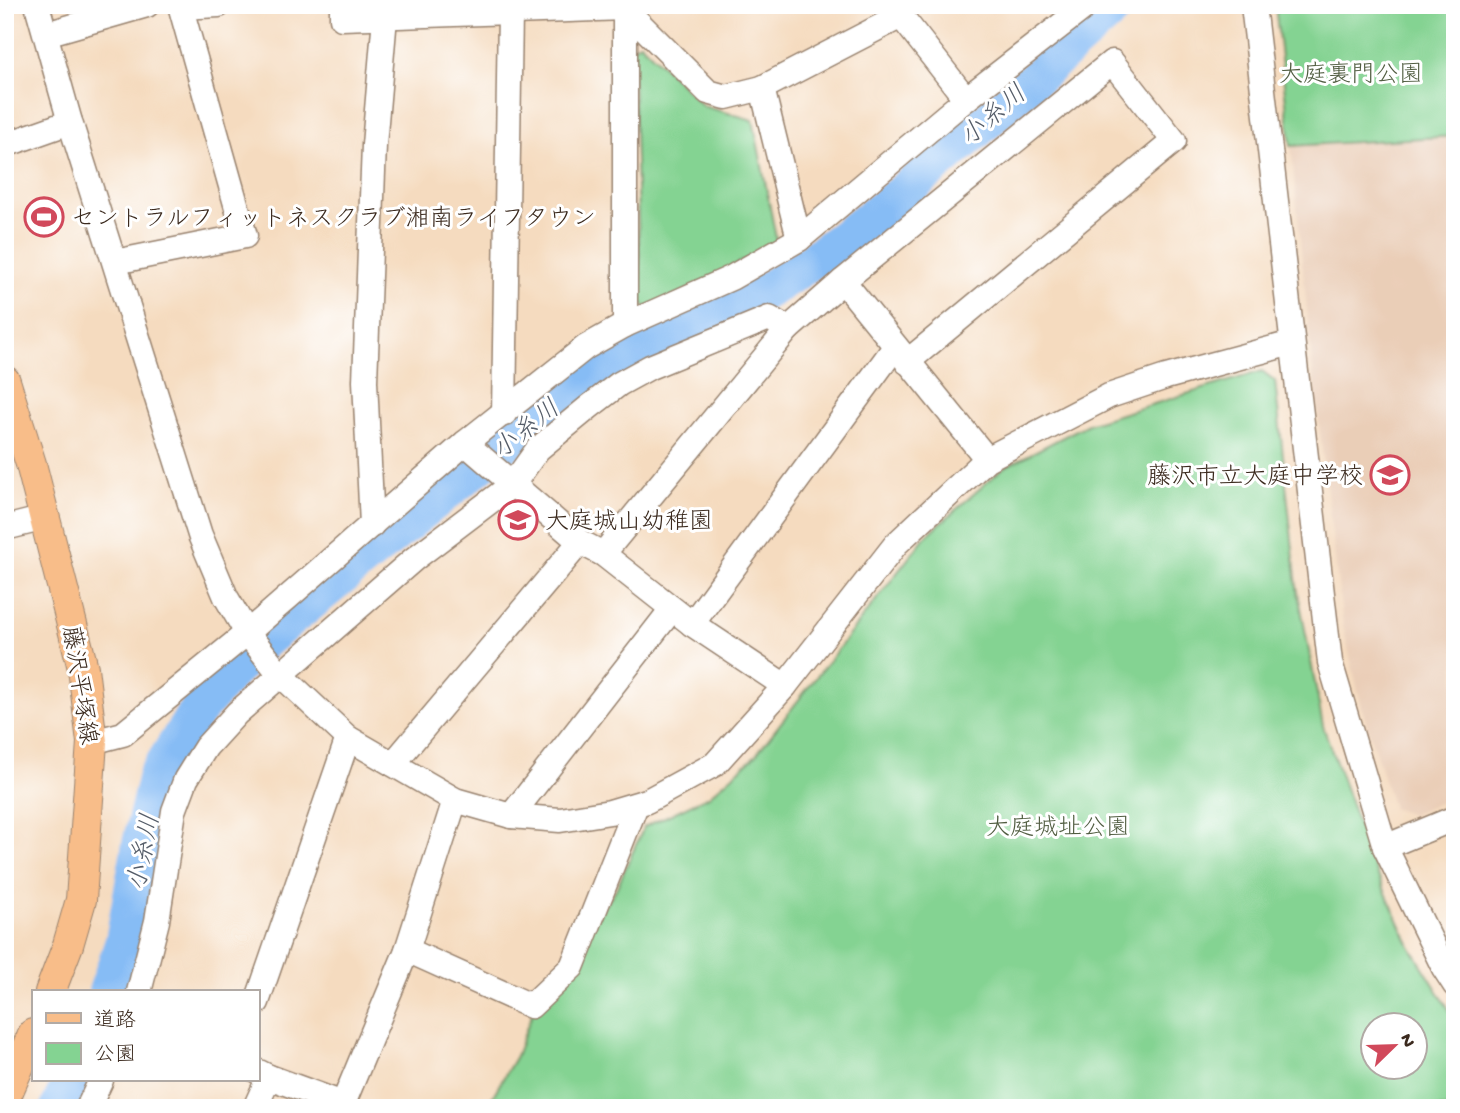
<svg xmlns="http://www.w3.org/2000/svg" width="1460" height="1113" viewBox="0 0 1460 1113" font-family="'Gochi Hand','Klee One',sans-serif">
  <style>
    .built { fill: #eaceb7 }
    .green { fill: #84d392; stroke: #607e58; stroke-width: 2; fill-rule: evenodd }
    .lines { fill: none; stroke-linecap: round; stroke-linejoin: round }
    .river { stroke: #86bcf5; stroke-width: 38 }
    .minor-casing { stroke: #98826e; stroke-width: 27 }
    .major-casing { stroke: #98826e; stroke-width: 32 }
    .minor { stroke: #fff; stroke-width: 24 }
    .major { stroke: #f8bd89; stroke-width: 30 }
    .labels { text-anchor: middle; stroke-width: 6; stroke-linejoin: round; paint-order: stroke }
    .park-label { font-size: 24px; fill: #515d41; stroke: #fff }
    .poi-label { font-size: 24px; fill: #3b2a1e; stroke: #fff; text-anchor: start }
    .street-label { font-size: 24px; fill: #3b2a1e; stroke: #fff }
    .water-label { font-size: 26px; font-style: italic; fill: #555d69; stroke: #fff }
  </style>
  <rect width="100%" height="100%" fill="#fff"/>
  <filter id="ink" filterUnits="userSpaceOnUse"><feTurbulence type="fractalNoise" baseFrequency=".0143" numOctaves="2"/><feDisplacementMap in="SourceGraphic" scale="14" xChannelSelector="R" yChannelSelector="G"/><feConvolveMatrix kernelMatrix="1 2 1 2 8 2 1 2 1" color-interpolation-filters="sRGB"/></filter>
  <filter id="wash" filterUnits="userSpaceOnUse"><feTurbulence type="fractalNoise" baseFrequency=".00686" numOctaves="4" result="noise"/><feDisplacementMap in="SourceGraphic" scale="28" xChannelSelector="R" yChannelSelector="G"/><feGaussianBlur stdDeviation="1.57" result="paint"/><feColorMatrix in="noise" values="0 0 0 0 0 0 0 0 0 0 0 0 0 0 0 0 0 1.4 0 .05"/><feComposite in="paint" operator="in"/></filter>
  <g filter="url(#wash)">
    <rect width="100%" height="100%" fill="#f5dbbf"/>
    <!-- built -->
    <polygon class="built" points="1455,137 1455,796 1411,815 1393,808 1363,712 1343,626 1313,374 1291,146"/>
    <!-- green -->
    <g class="green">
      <polygon points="1275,5 1455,5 1455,136 1291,146"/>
      <polygon points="640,43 703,106 753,120 777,243 648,310 641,302 632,47"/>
      <path d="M 1262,371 L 1275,381 L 1297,587 L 1323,726 L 1370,858 L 1410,946 L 1455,1019 L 1455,1108 L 486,1108 L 516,1056 L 533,1011 L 616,889 L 644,827 L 709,796 L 755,756 L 925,537 L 1003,468 L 1088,424 ZM 1372,1026 L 1414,1026 L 1414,1068 L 1372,1068 Z"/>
    </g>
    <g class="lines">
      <!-- river -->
      <g class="river">
        <path d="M 107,992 L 124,941 L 141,844 L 157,775 L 197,711 L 233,670 L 265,639 L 587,377 C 646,337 718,322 777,284 C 899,206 1008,101 1117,5"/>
        <polyline points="59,1108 72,1080"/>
      </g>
    </g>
  </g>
  <g filter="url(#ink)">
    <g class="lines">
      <!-- minor casing -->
      <g class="minor-casing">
        <g id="minor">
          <polyline points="37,5 70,122 200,535 226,597 247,633 280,674 348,738 455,800 511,816 560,820 610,812 647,801 715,764 785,686 896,544 987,459 1109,396 1166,377 1292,343"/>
          <polyline points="342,5 342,18 624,8 708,92 726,97 762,88 901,16 966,99"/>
          <polyline points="1253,5 1330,662 1385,847 1444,968 1455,985"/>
          <polyline points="181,7 219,5"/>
          <polyline points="46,34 147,5"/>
          <polyline points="762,88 799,239"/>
          <polyline points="5,145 70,122"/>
          <polyline points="115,262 245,236 180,5"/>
          <polyline points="843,281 987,459"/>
          <polyline points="625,325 625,5"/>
          <polyline points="504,414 510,12"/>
          <polyline points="465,443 580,542 603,554 692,624 785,686"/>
          <polyline points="372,525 365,381 374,145 385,17"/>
          <polyline points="5,528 45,518"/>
          <polyline points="603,554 788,329"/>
          <polyline points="692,624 895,347"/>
          <polyline points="92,742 123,734 247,633 465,443 586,347 625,325 731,278 799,239 966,99 1087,5"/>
          <polyline points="393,764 580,542"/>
          <polyline points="511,816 672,609"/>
          <polyline points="1385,847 1455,818"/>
          <polyline points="407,950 531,1006 572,967 636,805"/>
          <polyline points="139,992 157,921 174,811 186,779 206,747 237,713 414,559 513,484 538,449 589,407 619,384 650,367 769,318 788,329 843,281 1112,62 1174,141 907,362"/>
          <polyline points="257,1002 348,738"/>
          <polyline points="257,1071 269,1077 343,1104 407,950 455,800"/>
          <polyline points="88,1108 101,1080"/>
          <polyline points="255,1108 269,1077"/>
        </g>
      </g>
      <!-- major casing -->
      <g class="major-casing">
        <g id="major">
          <polyline points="5,381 31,464 83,668 92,742 81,900 68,945 50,992"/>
          <polyline points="5,1098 33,1034"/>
        </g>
      </g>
      <!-- minor -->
      <use href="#minor" class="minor"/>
      <!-- major -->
      <use href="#major" class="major"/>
    </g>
  </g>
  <!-- icons -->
  <defs>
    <g id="stadium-ring" transform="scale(2.0125)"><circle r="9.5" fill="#fff" stroke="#d1495b" stroke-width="1.5"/><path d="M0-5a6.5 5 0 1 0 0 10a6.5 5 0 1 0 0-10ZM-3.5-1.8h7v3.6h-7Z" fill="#d1495b"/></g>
    <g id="school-ring" transform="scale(2.0125)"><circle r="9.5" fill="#fff" stroke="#d1495b" stroke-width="1.5"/><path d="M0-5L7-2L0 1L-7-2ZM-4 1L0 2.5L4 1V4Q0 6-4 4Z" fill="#d1495b"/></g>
  </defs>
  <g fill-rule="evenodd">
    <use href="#stadium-ring" x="44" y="217"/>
    <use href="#school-ring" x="1390" y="475"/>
    <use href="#school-ring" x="518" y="520"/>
  </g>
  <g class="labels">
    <!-- park labels -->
    <g class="park-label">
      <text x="1351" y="81">大庭裏門公園</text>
      <text x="1058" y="834">大庭城址公園</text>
    </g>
    <!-- poi labels -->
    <g class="poi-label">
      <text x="71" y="225">セントラルフィットネスクラブ湘南ライフタウン</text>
      <text x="1363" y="483" text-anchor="end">藤沢市立大庭中学校</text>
      <text x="545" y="528">大庭城山幼稚園</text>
    </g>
    <!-- street labels -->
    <g class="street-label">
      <text transform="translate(81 685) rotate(81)" y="8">藤沢平塚線</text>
    </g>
    <!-- water labels -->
    <g class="water-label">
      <text transform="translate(992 114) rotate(-41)" y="9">小糸川</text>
      <text transform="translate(525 428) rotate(-39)" y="9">小糸川</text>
      <text transform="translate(142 852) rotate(-79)" y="9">小糸川</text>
    </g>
  </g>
  <!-- margin -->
  <rect width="1460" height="1113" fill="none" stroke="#fff" stroke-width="28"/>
  <!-- legend -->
  <rect x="32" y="990" width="228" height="91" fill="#ffffff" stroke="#b1aaa5" stroke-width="2"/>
  <rect x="46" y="1013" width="35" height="10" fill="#f8bd89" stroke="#b1aaa5" stroke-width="2"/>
  <text x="94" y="1026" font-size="21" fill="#3b2a1e">道路</text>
  <rect x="46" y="1043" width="35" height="21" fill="#84d392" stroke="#b1aaa5" stroke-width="2"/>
  <text x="94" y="1060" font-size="21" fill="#3b2a1e">公園</text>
  <!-- north arrow -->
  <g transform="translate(1394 1046) rotate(67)"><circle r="33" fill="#ffffff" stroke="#b1aaa5" stroke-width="2"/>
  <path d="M0-5L12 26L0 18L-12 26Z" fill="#d1495b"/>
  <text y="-10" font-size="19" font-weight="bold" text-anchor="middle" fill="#3b2a1e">N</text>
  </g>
</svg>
